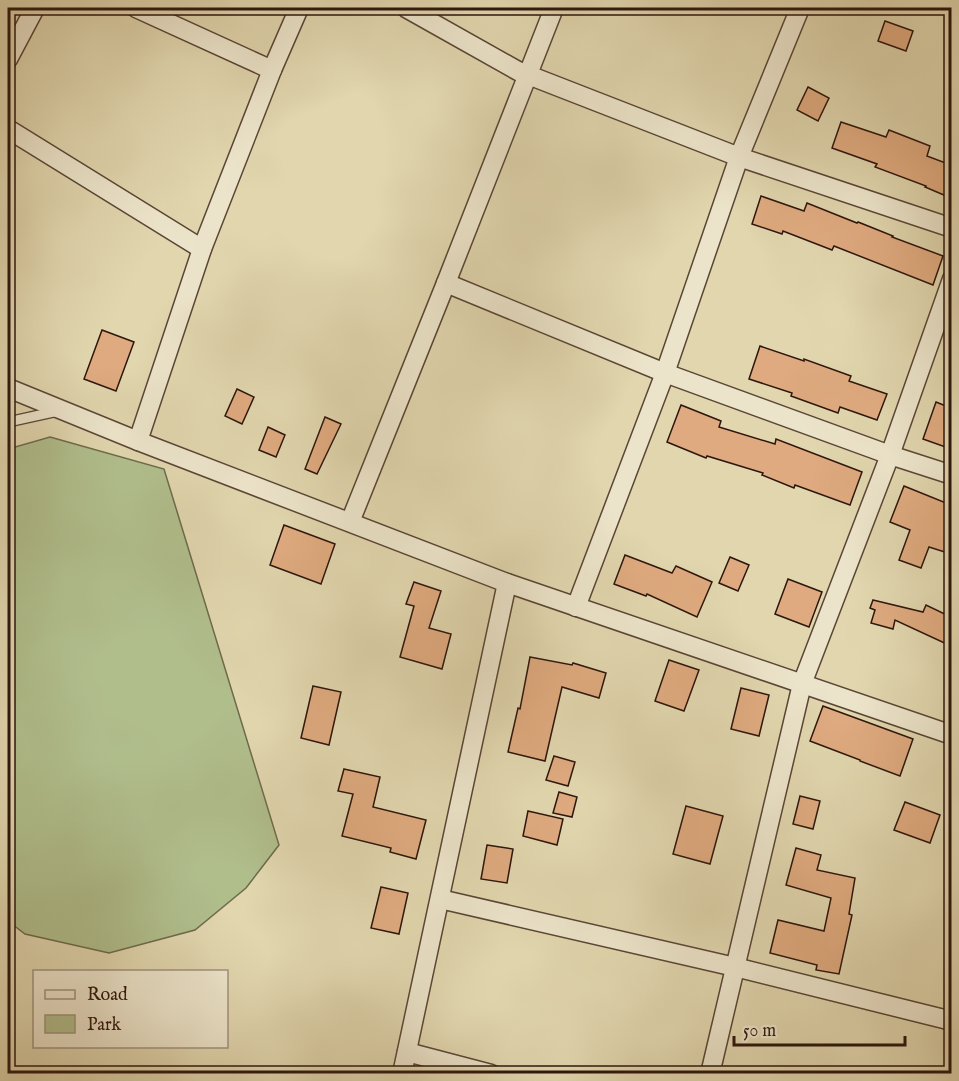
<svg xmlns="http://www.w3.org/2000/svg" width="959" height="1081" viewBox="0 0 959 1081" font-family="'IM FELL English',serif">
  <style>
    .green { fill: #b0be8c; stroke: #6e6a4c; stroke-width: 1.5 }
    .building { fill: #dfaa7f; stroke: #2d160d; stroke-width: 1.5 }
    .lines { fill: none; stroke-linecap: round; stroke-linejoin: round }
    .lane-casing { stroke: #5a4635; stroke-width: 12 }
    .street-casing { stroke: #5a4635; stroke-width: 21 }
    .lane { stroke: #ece4ca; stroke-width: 9 }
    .street { stroke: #ece4ca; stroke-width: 18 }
  </style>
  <rect width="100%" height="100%" fill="#e1d6ae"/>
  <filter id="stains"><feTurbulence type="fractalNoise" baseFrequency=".00333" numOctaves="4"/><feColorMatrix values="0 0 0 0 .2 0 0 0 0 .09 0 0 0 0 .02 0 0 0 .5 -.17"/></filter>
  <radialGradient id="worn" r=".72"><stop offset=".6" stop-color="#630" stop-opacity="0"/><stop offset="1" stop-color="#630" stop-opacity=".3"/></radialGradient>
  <!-- green -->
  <polygon class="green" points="50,437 164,469 279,845 246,888 195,930 109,953 25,934 8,921 8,449"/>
  <!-- building -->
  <g class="building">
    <polygon points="885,21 913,31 906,51 878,41"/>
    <polygon points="808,87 829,98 818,121 797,110"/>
    <polygon points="841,122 886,137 889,130 930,146 927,156 951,165 951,198 925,187 926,186 875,167 877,164 832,148"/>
    <polygon points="761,196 804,211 807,203 857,223 858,222 893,236 892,237 943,256 933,285 834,246 832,250 783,231 782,234 752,224"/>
    <polygon points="102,330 134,342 116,391 84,379"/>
    <polygon points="760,346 804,361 804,359 851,376 849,381 887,394 877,420 840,407 838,413 791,396 792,393 749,379"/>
    <polygon points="237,389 254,397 242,424 225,416"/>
    <polygon points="936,402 951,408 951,449 923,439"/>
    <polygon points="681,405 721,421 719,427 775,444 776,439 862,472 850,505 795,485 794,488 762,475 763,473 707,456 706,458 667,442"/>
    <polygon points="325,417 341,424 317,474 305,469"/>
    <polygon points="268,427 285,435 276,457 259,450"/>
    <polygon points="904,486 951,505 951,554 929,547 921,568 899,560 910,530 890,522"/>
    <polygon points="284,525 335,544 321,584 270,565"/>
    <polygon points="625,555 672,573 676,566 712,582 697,617 647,594 646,596 614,584"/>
    <polygon points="730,557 749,565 738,591 719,583"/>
    <polygon points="788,579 822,592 809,627 775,614"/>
    <polygon points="414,582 441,591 429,628 451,634 442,669 400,657 414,606 406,604"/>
    <polygon points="873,600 923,612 926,605 951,617 951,646 895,620 893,629 871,623 875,610 870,608"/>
    <polygon points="530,657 572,665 573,663 606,673 599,698 562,687 545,761 508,752 518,708 520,709"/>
    <polygon points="669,660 699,670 684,711 655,701"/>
    <polygon points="313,686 341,692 329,745 301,738"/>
    <polygon points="741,688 769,695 759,736 731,729"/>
    <polygon points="823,706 913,739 900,776 860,761 860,760 810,741"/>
    <polygon points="554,756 575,762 568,786 546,780"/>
    <polygon points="344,769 380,777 373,807 426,820 416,859 390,852 391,848 342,836 353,794 338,791"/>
    <polygon points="559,792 577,797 572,817 553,813"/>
    <polygon points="800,796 820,801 813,829 793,824"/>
    <polygon points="905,802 940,815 930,843 894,830"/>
    <polygon points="686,806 723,816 710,864 673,854"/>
    <polygon points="528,811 563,819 557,845 523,836"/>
    <polygon points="487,845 513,849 507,883 481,879"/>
    <polygon points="796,848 821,855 817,870 855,878 849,914 852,915 839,974 816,970 817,965 770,953 778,920 824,931 831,898 786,885"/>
    <polygon points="381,887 408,893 399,934 371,928"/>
  </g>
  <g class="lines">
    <!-- lane casing -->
    <g class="lane-casing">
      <polyline id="lane" points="8,422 58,411"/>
    </g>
    <!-- street casing -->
    <g class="street-casing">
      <g id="street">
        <polyline points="136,8 272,70"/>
        <polyline points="406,8 518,71 739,157 952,228"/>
        <polyline points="8,59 35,8"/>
        <polyline points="8,129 202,249"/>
        <polyline points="446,283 665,373 890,455 952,475"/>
        <polyline points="8,388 138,441 507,583 952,735"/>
        <polyline points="138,441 202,249 272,70 299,8"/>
        <polyline points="350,522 446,283 554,8"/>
        <polyline points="576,607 665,373 739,157 800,8"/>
        <polyline points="440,899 735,967 952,1021"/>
        <polyline points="407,1052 491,1074"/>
        <polyline points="402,1074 507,583"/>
        <polyline points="710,1074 802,684 890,455 952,279"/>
      </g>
    </g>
    <!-- lane -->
    <use href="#lane" class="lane"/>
    <!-- street -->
    <use href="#street" class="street"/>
  </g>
  <!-- margin -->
  <rect width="959" height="1081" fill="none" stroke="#e1d6ae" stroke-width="30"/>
  <rect x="9" y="9" width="941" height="1063" fill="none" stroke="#2d160d" stroke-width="3"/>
  <rect x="15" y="15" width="929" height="1051" fill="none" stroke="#2d160d" stroke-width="1.5"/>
  <!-- legend -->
  <rect x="33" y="970" width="195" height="78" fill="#ece4ca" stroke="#a0927e" stroke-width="1.5"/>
  <rect x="45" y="990" width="30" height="9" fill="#ece4ca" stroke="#a0927e" stroke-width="1.5"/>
  <text x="87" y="1000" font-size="18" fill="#2d160d">Road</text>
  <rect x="45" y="1015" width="30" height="18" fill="#b0be8c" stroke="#a0927e" stroke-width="1.5"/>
  <text x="87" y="1030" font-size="18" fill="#2d160d">Park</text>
  <!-- scale -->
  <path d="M734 1036v9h171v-9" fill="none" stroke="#2d160d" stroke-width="3"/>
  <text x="743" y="1036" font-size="18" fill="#2d160d" stroke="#ece4ca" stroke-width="4.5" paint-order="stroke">50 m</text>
  <rect width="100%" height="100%" filter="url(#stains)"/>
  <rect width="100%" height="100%" fill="url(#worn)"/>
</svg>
